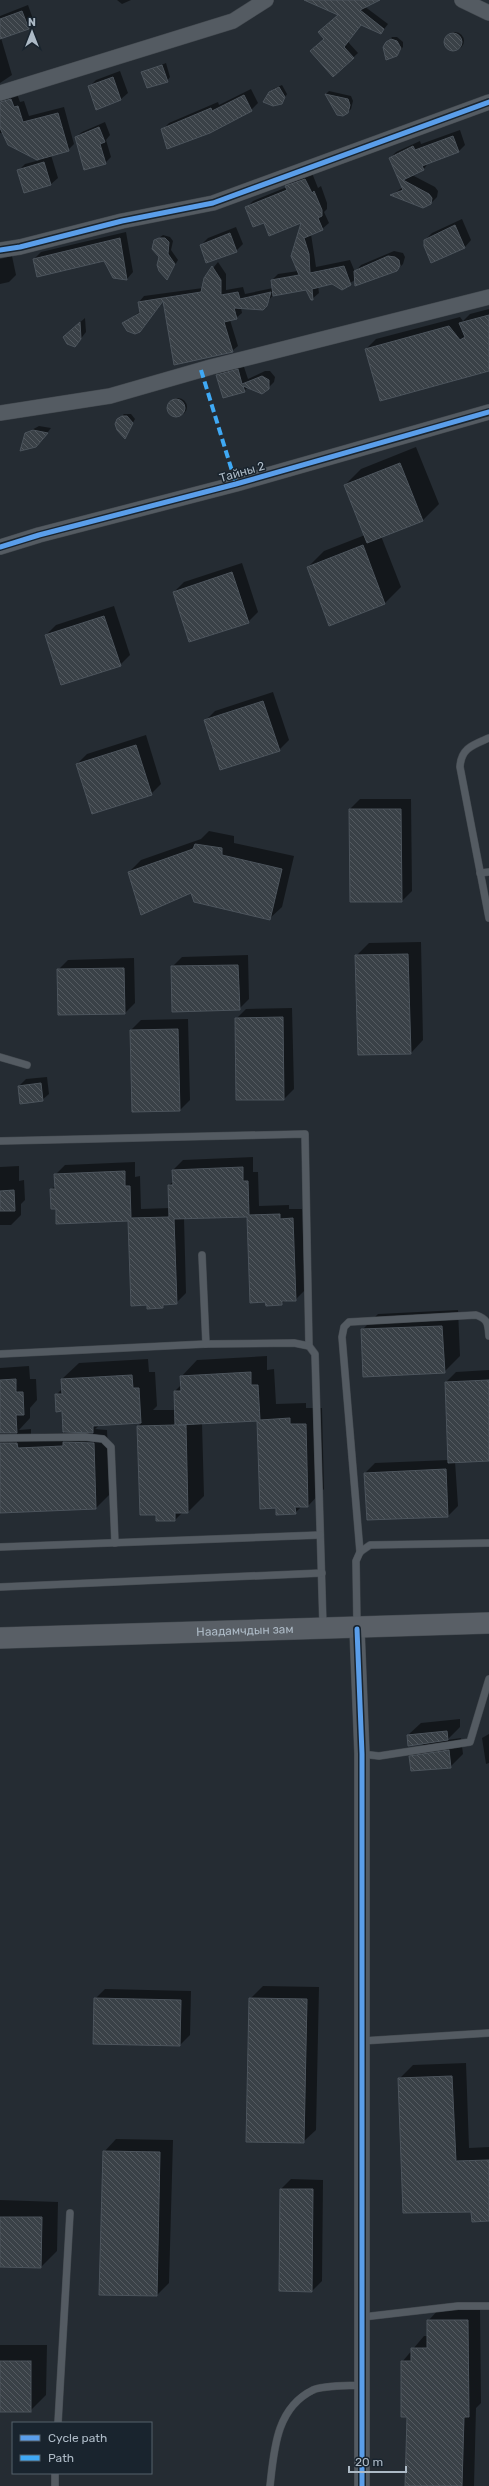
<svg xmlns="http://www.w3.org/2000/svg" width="489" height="2486" viewBox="0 0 489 2486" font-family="Rubik,sans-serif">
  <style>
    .shadow { fill: #0007 }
    .building { fill: url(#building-back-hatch); stroke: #4c545c }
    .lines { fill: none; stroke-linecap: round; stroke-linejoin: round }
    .lane-casing { stroke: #42484e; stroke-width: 8 }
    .street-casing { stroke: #42484e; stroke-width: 16 }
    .secondary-casing { stroke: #42484e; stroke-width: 22 }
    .lane { stroke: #545b62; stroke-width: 7 }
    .street { stroke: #545b62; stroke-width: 15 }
    .secondary { stroke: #595f66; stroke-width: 21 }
    .quiet { stroke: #3fa9f5; stroke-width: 4; stroke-dasharray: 8 4; stroke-linecap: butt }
    .cycleway-casing { stroke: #19242e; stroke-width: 8 }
    .cycleway { stroke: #5a9eea; stroke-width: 5 }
    .labels { text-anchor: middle; stroke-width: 3; stroke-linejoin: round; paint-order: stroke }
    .street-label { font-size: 12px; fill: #adbac6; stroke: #19242e }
  </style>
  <defs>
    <pattern id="building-back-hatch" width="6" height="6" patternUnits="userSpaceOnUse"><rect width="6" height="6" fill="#3a4147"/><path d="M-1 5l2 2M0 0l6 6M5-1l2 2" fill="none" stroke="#545a60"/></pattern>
  </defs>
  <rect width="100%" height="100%" fill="#252c33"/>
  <!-- shadow -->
  <g class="shadow">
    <polygon points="117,0 131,0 122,4"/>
    <polygon points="316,0 356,0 388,24 381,33 361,24 348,42 358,53 333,76 325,39 340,15"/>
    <polygon points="28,5 34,22 28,28 1,38 12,75 0,83 0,16"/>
    <circle cx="455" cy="41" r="9"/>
    <polygon points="392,37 397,37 403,42 403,47 396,55 385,45"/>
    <polygon points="166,63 170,77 167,81 143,73"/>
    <polygon points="120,71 128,93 121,99 97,108 89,87 96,80"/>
    <polygon points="282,85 287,94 283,101 276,106 264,101 273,89"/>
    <polygon points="251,89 258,103 251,110 162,130 169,123 218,102 219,105"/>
    <polygon points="329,91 351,96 353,101 351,109 348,112 338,114 326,94"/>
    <polygon points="0,92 17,94 20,102 24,101 29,116 64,107 74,144 68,150 51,155 58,178 51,184 18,171 25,164 40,160 10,146 3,133 0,133"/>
    <polygon points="105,122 110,135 106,140 111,157 105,163 76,137 82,132"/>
    <polygon points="460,130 465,145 459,151 429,162 423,170 412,175 435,187 438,191 437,197 431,203 392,195 403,187 390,158 396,152 420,141 421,144"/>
    <polygon points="312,173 318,188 321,186 327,203 327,209 324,212 329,223 322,229 311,234 316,267 350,260 355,272 361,265 394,251 403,253 405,257 403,264 397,270 356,279 342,289 333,283 318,286 319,293 312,299 306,289 273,295 262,309 241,308 242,313 236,318 230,320 238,346 232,351 164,300 143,327 124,323 141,311 139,302 144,296 203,288 205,278 218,262 226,274 226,290 243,287 245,294 273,288 272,280 278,274 298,271 302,221 264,222 246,208 253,201 287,187 293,180"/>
    <polygon points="462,219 471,240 465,247 425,240 432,233"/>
    <polygon points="236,227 243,244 236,251 201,245 208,238"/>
    <polygon points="126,232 133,272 127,279 114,277 105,260 34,259 41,252"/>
    <polygon points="163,235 170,237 173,241 171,250 178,260 167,278 155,241"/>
    <polygon points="12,256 16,275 9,282 0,284 0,259"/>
    <polygon points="489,309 489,370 366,349 376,339 460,317 463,321 470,314"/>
    <polygon points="85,318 86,332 75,346 70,331"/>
    <polygon points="243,364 248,379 265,371 270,371 275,377 274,382 268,388 248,387 244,391 217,375 223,370"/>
    <circle cx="178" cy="407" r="9"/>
    <polygon points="124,414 131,414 135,419 125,437 116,421"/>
    <polygon points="39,426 51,428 41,441 28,432"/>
    <polygon points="416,447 439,504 422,521 381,536 401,587 385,603 330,624 308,567 324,551 365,535 345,485 361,469"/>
    <polygon points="242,563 258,612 248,622 174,592 184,582"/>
    <polygon points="114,606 130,655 120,665 46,635 56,625"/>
    <polygon points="273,692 289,740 279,750 205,721 215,711"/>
    <polygon points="146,735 161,784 151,794 77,764 87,754"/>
    <polygon points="360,799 411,799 412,891 402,901 350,809"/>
    <polygon points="209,831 234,836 234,843 294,856 282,907 269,919 129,872 141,860 201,839"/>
    <polygon points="421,942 423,1040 411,1053 356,956 369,943"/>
    <polygon points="248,955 249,999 239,1009 172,967 182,957"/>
    <polygon points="134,958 135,1003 125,1013 58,970 68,960"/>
    <polygon points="292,1008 294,1089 284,1099 236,1019 246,1009"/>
    <polygon points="188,1019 190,1100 180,1110 131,1030 141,1020"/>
    <polygon points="47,1077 49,1094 42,1100 19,1086 26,1079"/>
    <polygon points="253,1157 253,1172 258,1172 259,1206 289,1205 289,1209 302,1209 305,1290 295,1300 286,1300 281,1304 248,1216 184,1218 186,1293 176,1303 167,1303 163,1307 129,1220 57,1208 51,1190 56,1185 55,1175 65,1165 135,1162 135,1177 140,1176 141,1209 170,1208 169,1185 174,1181 173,1170 183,1160"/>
    <polygon points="19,1166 19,1181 24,1180 25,1200 21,1204 21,1215 11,1225 0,1225 0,1167"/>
    <polygon points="458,1310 460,1356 444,1372 362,1330 378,1314"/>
    <polygon points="267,1356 267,1370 274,1369 276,1404 306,1403 306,1408 322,1408 324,1489 308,1506 302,1506 295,1513 276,1507 258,1420 202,1423 204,1496 188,1512 183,1512 175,1520 157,1520 138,1426 142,1422 100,1425 95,1429 107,1430 110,1494 96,1508 0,1512 0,1368 29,1366 30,1379 36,1379 37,1400 30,1408 30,1418 19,1430 31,1429 31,1434 64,1433 63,1410 57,1394 63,1388 62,1379 79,1363 148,1359 149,1372 155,1372 157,1406 153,1410 176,1410 175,1391 181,1385 181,1377 197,1360"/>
    <polygon points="489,1370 489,1460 455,1461 458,1506 448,1516 365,1473 375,1463 449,1460 446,1382 456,1372"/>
    <polygon points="460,1719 460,1727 447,1740 461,1738 463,1754 450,1767 410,1757 424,1743 408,1735 421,1723"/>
    <polygon points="489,1734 489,1763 486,1764 482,1738"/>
    <polygon points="263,1986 319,1987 316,2130 303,2142 250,1999"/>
    <polygon points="105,1989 191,1991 190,2035 180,2045 95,1999"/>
    <polygon points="466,2063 469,2148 489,2147 489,2220 472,2211 399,2079 413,2065"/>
    <polygon points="116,2139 173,2140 169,2283 157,2295 104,2152"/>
    <polygon points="291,2179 323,2180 322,2281 312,2291 281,2189"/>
    <polygon points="0,2200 58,2202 57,2251 41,2267 0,2266"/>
    <polygon points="440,2308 480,2308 481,2403 476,2408 474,2486 406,2486 408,2416 402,2362 424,2336 428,2336 428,2321"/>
    <polygon points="0,2345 47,2345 46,2395 30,2411 0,2411"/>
  </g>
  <!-- building -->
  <g class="building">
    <polygon points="304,0 380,0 360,10 384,29 381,34 361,25 344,47 354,58 333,77 310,51 324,39 318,32 338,15"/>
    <polygon points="22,11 29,29 0,39 0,19"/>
    <circle cx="453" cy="42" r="9"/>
    <polygon points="391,39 397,41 401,48 397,56 386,60 383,47 386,42"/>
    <polygon points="162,65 168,82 147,88 141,72"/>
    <polygon points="113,77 121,100 96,110 88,86"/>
    <polygon points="279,87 285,97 282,104 273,106 263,102 269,92"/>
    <polygon points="325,94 348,99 350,105 348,113 343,116 337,115"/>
    <polygon points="244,95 252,111 210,133 167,149 161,129 211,108 212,111"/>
    <polygon points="11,99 14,107 18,106 23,122 58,113 69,151 37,160 8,145 0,128 0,102"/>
    <polygon points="99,127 105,142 100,144 106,164 84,170 75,137"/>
    <polygon points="453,136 459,152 422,166 424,170 403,180 429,194 432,198 431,204 423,208 390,195 403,190 389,158 413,146 415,150"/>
    <polygon points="44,162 51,185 24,193 17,170"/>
    <polygon points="305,179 312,193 314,191 322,210 322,216 318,218 323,230 304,238 309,254 310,273 344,266 351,285 342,290 332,284 312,289 313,300 311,300 306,290 273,296 271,280 299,275 291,256 301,223 269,236 264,223 253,227 245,207 287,190 285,186"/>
    <polygon points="455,225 465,248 431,263 424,246 424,240"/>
    <polygon points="230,233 237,252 206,263 200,245"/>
    <polygon points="120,238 127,280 113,278 104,261 37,277 33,259"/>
    <polygon points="159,238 165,238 169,242 168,254 175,264 167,280 159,271 157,265 159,257 152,249 154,240"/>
    <polygon points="388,256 395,257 399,260 400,266 397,271 355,286 354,271"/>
    <polygon points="212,266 221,280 221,295 238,292 240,299 271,292 267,306 263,310 234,308 237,319 224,322 233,352 174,365 163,301 140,332 135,334 127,331 122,323 140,313 138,302 201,292 204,278"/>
    <polygon points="489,315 489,371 380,401 365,349 449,326 460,340 465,337 459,323"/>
    <polygon points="80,322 81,339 75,347 67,344 63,337"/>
    <polygon points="238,369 242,384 262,376 269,380 269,389 262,394 243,386 245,392 223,398 216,375"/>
    <circle cx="176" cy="408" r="9"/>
    <polygon points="122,416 127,416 133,423 125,439 117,430 115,424 117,419"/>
    <polygon points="33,430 48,433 36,447 20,451 25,433"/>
    <polygon points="400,463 423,521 367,543 344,485"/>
    <polygon points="363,545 385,604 329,626 307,567"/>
    <polygon points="232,572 249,623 189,642 173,592"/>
    <polygon points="104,616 121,666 61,685 45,635"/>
    <polygon points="263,701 280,751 220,770 204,720"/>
    <polygon points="136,745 152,795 92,814 76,764"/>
    <polygon points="349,809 401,809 402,902 350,902"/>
    <polygon points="195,844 222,848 222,855 282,869 270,920 194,902 191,893 141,915 128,872 193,849"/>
    <polygon points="408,954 411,1054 358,1055 355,955"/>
    <polygon points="238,965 240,1010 172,1012 171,966"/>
    <polygon points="124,968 125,1014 58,1015 57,969"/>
    <polygon points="283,1017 284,1100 236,1100 235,1018"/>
    <polygon points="178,1029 180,1111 132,1112 130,1030"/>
    <polygon points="41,1083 43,1101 20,1104 18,1086"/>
    <polygon points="243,1167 243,1181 248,1181 249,1215 280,1214 280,1219 293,1218 296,1301 282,1301 282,1305 266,1306 265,1302 250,1303 247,1217 174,1219 177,1304 163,1305 163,1308 147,1309 147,1305 131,1306 128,1221 56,1224 56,1209 51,1209 50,1189 55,1189 54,1174 125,1171 125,1186 130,1186 131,1218 169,1217 168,1185 173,1185 172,1170"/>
    <polygon points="14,1190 15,1211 0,1211 0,1191"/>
    <polygon points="442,1326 445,1373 363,1377 361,1329"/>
    <polygon points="251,1372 251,1385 258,1385 260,1420 290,1418 290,1424 306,1424 308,1507 295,1507 296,1514 276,1515 276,1508 260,1509 257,1421 178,1425 186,1425 188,1513 175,1513 175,1521 156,1521 156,1515 140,1515 137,1426 175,1425 174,1391 181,1391 180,1376"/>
    <polygon points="132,1375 133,1388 139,1388 141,1423 93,1426 93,1433 63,1432 62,1411 56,1412 55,1394 62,1394 61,1379"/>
    <polygon points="16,1379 16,1392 23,1392 24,1415 16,1415 17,1433 0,1433 0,1380"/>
    <polygon points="489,1380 489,1461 448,1463 445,1382"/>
    <polygon points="63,1442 94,1443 96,1509 0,1513 0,1443 17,1443 18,1448 63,1446"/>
    <polygon points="446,1469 448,1517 367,1520 364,1473"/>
    <polygon points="447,1731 448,1740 408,1746 407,1735"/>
    <polygon points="449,1750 451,1768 411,1771 409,1756"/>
    <polygon points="94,1998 181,2000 180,2046 93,2044"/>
    <polygon points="249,1998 307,1999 304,2143 246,2142"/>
    <polygon points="452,2076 456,2161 489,2160 489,2221 472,2222 471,2212 403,2213 398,2078"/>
    <polygon points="103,2151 160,2152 157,2296 99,2295"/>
    <polygon points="280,2189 313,2189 312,2292 279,2291"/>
    <polygon points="0,2217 42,2217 41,2268 0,2267"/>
    <polygon points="427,2320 468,2320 469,2417 464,2417 462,2486 405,2486 407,2417 401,2417 401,2361 411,2361 411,2348 427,2348"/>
    <rect x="0" y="2361" width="31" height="51"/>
  </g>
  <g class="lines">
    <!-- lane casing -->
    <g class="lane-casing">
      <g id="lane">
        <path d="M 489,738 C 473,745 461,748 460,767 L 489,918"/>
        <polyline points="480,873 489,872"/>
        <polyline points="0,1057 27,1065"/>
        <polyline points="0,1141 305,1134 309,1346"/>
        <polyline points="202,1255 206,1344"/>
        <polyline points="0,1354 206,1344 294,1343 309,1346 315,1354 323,1626"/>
        <polyline points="0,1438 85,1437 103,1439 111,1447 115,1543"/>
        <polyline points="0,1547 320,1535"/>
        <path d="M 360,1552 L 342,1337 L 344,1327 L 349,1322 L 476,1315 C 488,1319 488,1324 489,1336"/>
        <polyline points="0,1587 322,1573"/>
        <polyline points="357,1625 356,1561 360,1552 370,1545 489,1543"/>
        <polyline points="362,1754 379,1756 470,1742 489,1679"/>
        <polyline points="362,2041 489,2033"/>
        <polyline points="363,2317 458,2306 489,2306"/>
        <polyline points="58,2423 70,2213"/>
        <polyline points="55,2486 55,2473"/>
        <path d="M 270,2486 C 274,2450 276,2408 313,2390 C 324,2385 350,2386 362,2385"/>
      </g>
    </g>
    <!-- street casing -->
    <g class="street-casing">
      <g id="street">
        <polyline points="462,0 489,13"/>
        <polyline points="0,93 233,21 266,0"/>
        <polyline points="0,250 20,247 122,221 213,203 489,102"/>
        <polyline points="0,413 110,396 211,367 489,297"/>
        <polyline points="0,547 39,535 236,484 489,412"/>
        <polyline points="357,1629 362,1754 362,2486"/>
      </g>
    </g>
    <!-- secondary casing -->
    <g class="secondary-casing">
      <g id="secondary">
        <path id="s1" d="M 0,1638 L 489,1623"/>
      </g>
    </g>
    <!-- lane -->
    <use href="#lane" class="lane"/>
    <!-- street -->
    <use href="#street" class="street"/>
    <!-- secondary -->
    <use href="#secondary" class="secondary"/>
    <!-- quiet -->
    <polyline class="quiet" points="201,370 236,484"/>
    <!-- cycleway casing -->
    <g class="cycleway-casing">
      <g id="cycleway">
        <polyline points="0,250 20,247 122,221 213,203 489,102"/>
        <polyline points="0,547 39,535 236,484 489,412"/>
        <polyline points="357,1629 362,1754 362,2486"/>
      </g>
    </g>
    <!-- cycleway -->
    <use href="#cycleway" class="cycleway"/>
  </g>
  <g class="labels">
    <!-- street labels -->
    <g class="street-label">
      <text transform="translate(242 472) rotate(-16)" y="4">Тайны 2</text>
      <text dy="4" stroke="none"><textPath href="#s1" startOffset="245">Наадамчдын зам</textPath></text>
    </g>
  </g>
  <!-- legend -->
  <rect x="12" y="2422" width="140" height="52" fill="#19242e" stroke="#54606b"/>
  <rect x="20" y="2435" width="20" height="6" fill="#5a9eea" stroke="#54606b"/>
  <text x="48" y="2442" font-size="12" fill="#adbac6">Cycle path</text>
  <rect x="20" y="2455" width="20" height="6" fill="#3fa9f5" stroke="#54606b"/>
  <text x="48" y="2462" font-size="12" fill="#adbac6">Path</text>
  <!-- north arrow -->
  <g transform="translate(32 32)" stroke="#19242e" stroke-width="3" paint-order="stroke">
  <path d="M0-3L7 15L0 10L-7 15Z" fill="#adbac6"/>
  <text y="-6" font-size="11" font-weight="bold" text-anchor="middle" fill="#adbac6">N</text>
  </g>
  <!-- scale -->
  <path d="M349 2466v6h57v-6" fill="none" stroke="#adbac6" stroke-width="2"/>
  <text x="355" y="2466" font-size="12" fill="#adbac6" stroke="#19242e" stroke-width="3" paint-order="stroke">20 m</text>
</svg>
